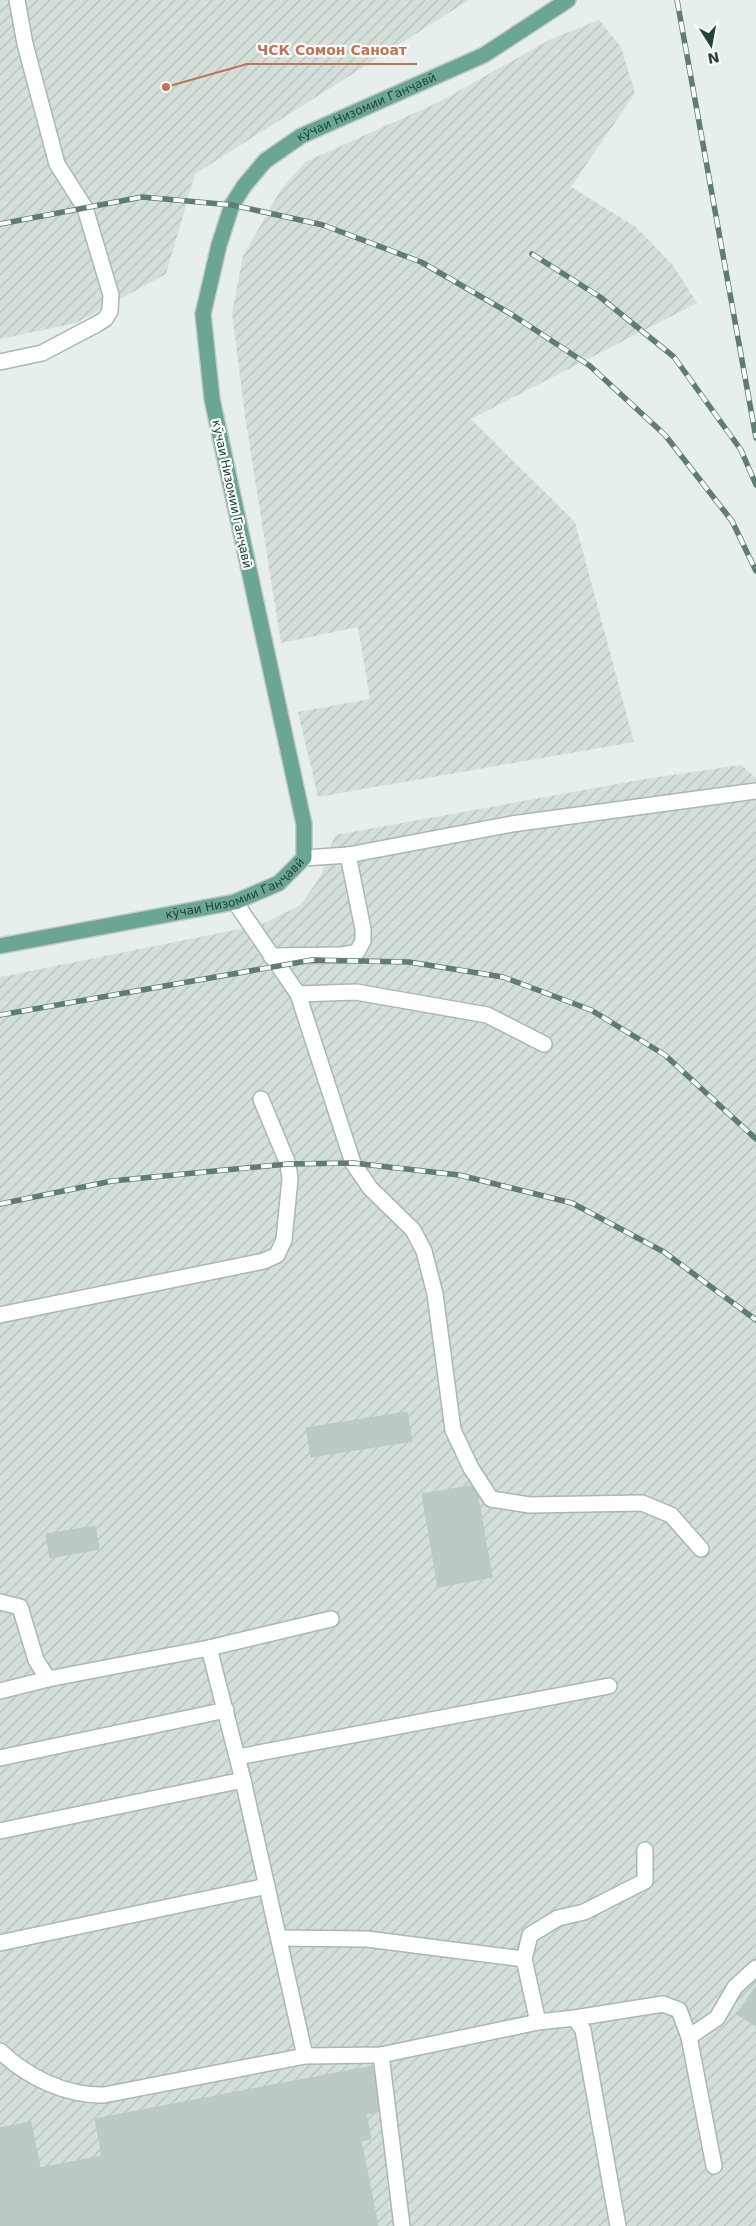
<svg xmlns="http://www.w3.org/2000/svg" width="756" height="2226" viewBox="0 0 756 2226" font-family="'DejaVu Sans',sans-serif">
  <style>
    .industrial { fill: url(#industrial-furrows) }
    .building { fill: #bbcac4; stroke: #b8c9c2 }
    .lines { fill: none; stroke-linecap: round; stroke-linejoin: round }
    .minor-casing { stroke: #a8b8b2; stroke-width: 18 }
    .major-casing { stroke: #c2cac8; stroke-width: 18 }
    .minor { stroke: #fff; stroke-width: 15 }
    .major { stroke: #6aa596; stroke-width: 15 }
    .rail-casing { stroke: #5f7d75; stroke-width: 5.5 }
    .rail { stroke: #f7fbf9; stroke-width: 4; stroke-dasharray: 11; stroke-linecap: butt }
    .labels { text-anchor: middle; stroke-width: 4.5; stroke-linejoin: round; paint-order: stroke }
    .street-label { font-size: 12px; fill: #24423a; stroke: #f7fbf9 }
    .leader { fill: none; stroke: #c07456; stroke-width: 2 }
    .callout-dot { fill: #c07456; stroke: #f7fbf9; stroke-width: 2 }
    .callout-label { font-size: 14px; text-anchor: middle; font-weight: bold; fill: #c07456; stroke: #f7fbf9; stroke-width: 4.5; stroke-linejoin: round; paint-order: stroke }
  </style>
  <defs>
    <pattern id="industrial-furrows" width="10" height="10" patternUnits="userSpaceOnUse" patternTransform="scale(1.25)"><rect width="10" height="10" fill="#d4dfda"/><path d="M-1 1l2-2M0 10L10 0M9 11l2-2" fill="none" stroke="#b6c1bc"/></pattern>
  </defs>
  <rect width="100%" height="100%" fill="#e6efeb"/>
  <!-- industrial -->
  <g class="industrial">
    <polygon points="0,0 469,0 195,174 166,274 76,323 0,339"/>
    <polygon points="599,20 621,47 635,93 571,187 636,227 672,264 697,303 471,419 575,522 634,742 318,797 298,712 370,699 358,627 281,643 245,416 232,313 243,256 280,191 305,162 441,101 551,39"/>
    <polygon points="741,765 756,778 756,2226 0,2226 0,977 260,925 301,905 321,875 335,835 645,779"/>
  </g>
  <!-- building -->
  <g class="building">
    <polygon points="407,1412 412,1441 311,1457 306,1428"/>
    <polygon points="476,1485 492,1577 438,1587 422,1494"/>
    <polygon points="95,1526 99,1549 50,1558 46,1534"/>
    <polygon points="756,1986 756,2026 737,2014"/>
    <polygon points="373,2066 382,2111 366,2114 371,2139 361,2141 378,2226 0,2226 0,2128 31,2122 40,2168 102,2156 95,2119"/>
  </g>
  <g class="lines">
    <!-- minor casing -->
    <g class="minor-casing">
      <g id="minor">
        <polyline points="0,362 42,353 97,324 105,319 110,311 111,295 85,208 57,164 25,44 17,0"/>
        <polyline points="304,858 348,855 512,824 756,791"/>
        <polyline points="235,902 298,994 353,1163 370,1188 413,1230 424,1251 435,1294 453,1430 471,1468 491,1499 530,1505 642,1503 671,1515 701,1549"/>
        <polyline points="271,956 341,955 357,952 363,941 363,929 348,855"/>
        <polyline points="298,994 356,992 487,1015 544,1044"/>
        <polyline points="0,1315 264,1261 277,1255 284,1240 290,1179 288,1164 261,1099"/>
        <polyline points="0,1602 20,1607 36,1660 48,1679 209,1648 243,1780 305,2056"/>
        <polyline points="209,1648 331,1619"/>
        <polyline points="0,1691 48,1679"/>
        <polyline points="238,1757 609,1686"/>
        <polyline points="0,1758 226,1710"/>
        <polyline points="0,1831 243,1780"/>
        <polyline points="279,1938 367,1939 524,1959"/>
        <polyline points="0,1943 267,1886"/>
        <polyline points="575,2018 663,2004 679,2010 689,2037 714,2166"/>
        <polyline points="538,2022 524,1959 530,1935 558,1918 584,1912 645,1881 645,1850"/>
        <polyline points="689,2037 717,2018 735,1987 756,1968"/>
        <path d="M 0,2051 C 27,2077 66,2096 104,2095 L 305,2056 L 381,2055 L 538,2022 L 575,2018 L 583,2030 L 618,2226"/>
        <polyline points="381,2055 402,2226"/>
      </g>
    </g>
    <!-- major casing -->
    <g class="major-casing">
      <g id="major">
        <path id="s1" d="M 0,946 L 235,902 L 279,883 L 304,858 L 304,824 L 212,399 L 203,314 L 219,245 L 232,205 L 244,186 L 265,161 L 301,136 L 484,55 L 568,0"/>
      </g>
    </g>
    <!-- minor -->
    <use href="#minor" class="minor"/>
    <!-- major -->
    <use href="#major" class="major"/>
    <!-- rail casing -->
    <g class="rail-casing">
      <g id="rail">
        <polyline points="677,0 756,438"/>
        <polyline points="0,224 142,197 232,205 323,225 421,262 511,314 590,366 665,435 732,521 756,571"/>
        <polyline points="532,254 600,297 674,357 741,450 756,485"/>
        <polyline points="0,1015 312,960 409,962 503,977 591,1010 665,1055 756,1139"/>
        <polyline points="0,1204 112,1181 288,1164 353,1163 459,1175 572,1203 664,1252 756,1320"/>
      </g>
    </g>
    <!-- rail -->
    <use href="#rail" class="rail"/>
  </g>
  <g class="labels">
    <!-- street labels -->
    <g class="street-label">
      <text dy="4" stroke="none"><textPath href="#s1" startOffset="1160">кӯчаи Низомии Ганҷавӣ</textPath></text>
      <text transform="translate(232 494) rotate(78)" y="4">кӯчаи Низомии Ганҷавӣ</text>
      <text dy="4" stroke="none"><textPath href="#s1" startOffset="244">кӯчаи Низомии Ганҷавӣ</textPath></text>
    </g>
  </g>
  <!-- callouts -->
  <path class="leader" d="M166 87L247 64H417"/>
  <circle class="callout-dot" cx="166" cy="87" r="5"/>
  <g class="callout-label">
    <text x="332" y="55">ЧСК Сомон Саноат</text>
  </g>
  <!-- north arrow -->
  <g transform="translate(711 45) rotate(169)" stroke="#f7fbf9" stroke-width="4" paint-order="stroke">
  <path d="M0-4L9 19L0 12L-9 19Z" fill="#24423a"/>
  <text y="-8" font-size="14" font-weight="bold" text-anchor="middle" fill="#24423a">N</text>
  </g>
</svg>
